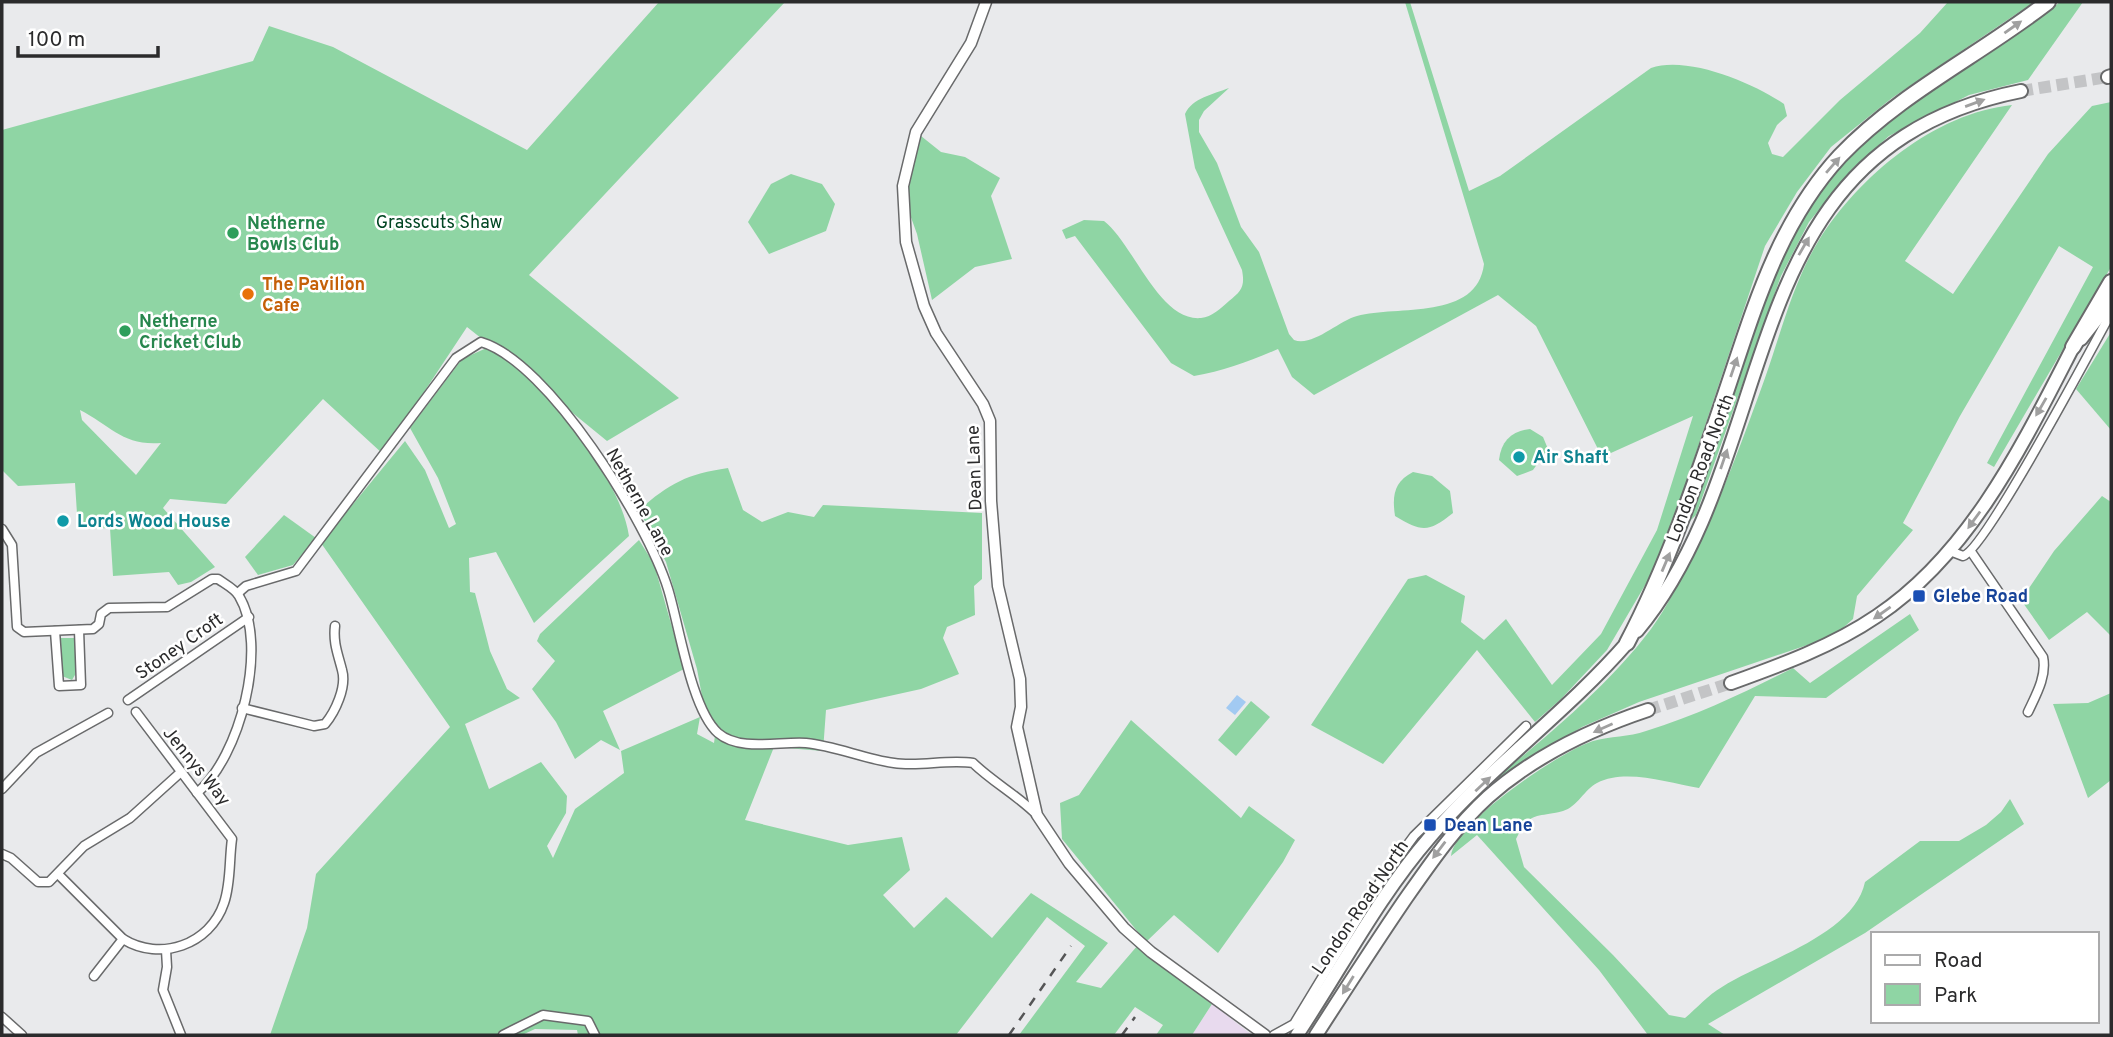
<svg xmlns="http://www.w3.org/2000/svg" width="2113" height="1037" viewBox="0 0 2113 1037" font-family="Overpass,sans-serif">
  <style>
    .commercial { fill: #e8daee }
    .green { fill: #8fd5a4; fill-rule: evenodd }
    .water { fill: #a2caf2 }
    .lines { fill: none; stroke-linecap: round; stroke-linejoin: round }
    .primary-tunnel { stroke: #c3c4c6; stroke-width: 12; stroke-dasharray: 12 6; stroke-linecap: butt }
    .trunk-tunnel { stroke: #c3c4c6; stroke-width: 12; stroke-dasharray: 12 6; stroke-linecap: butt }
    .minor-casing { stroke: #696a6b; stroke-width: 11 }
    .tertiary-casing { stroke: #696a6b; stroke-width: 13 }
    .primary-casing { stroke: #696a6b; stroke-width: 16 }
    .trunk-casing { stroke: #696a6b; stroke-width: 16 }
    .motorway-casing { stroke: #696a6b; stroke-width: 18 }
    .minor { stroke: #fff; stroke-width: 8 }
    .tertiary { stroke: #fff; stroke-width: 10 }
    .primary { stroke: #fff; stroke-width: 12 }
    .trunk { stroke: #fff; stroke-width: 12 }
    .motorway { stroke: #fff; stroke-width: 14 }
    .rail { stroke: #555556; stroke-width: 2.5; stroke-dasharray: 9 9; stroke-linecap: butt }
    .oneway { fill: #a0a0a0 }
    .leisure-dot { fill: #2e9e5b; stroke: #fff; stroke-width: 2.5 }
    .food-dot { fill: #e8710a; stroke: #fff; stroke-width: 2.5 }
    .culture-dot { fill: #0f9aa8; stroke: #fff; stroke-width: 2.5 }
    .transit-dot { fill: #1a4fb4; stroke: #fff; stroke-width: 2.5 }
    .labels { text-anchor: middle; stroke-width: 5; stroke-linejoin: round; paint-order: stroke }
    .park-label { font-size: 18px; fill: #004622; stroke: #fff }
    .leisure-label { font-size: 18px; font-weight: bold; fill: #27864d; stroke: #fff; text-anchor: start }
    .food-label { font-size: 18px; font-weight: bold; fill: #c56008; stroke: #fff; text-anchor: start }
    .culture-label { font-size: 18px; font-weight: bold; fill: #0d838f; stroke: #fff; text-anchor: start }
    .street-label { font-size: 18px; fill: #2b2b2c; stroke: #fff }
    .transit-label { font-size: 18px; font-weight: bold; fill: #164399; stroke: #fff; text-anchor: start }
  </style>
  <rect width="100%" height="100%" fill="#e9eaec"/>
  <!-- commercial -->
  <polygon class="commercial" points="1212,1004 1252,1035 1192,1035"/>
  <!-- green -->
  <g class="green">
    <path d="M 659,2 L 785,2 L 529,275 L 679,398 L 607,441 L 547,392 C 576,432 621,486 629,536 L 534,623 L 496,552 L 469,558 L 470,592 L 475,593 L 490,651 L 507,689 L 520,698 L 465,724 L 489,789 L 541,762 L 567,796 L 566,813 L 547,846 L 553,858 L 575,809 L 624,773 L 621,751 L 700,717 L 697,734 L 714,743 L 716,728 L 704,707 L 697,669 L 666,562 L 639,510 C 670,483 687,474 728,468 L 743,510 L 762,522 L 788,512 L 814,517 L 823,505 L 982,513 L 982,579 L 974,586 L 975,615 L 947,627 L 943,638 L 959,674 L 921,689 L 826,710 L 823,751 L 774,747 L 745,820 L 848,845 L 902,837 L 910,870 L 883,895 L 914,928 L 946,897 L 992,938 L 1031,893 L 1108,943 L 1076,982 L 1101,988 L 1138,945 L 1212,1004 L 1192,1035 L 1156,1035 L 1163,1025 L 1135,1007 L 1114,1035 L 1019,1035 L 1085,946 L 1047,917 L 956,1035 L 578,1035 L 577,1030 L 535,1029 L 522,1035 L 270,1035 L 307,928 L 316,874 L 450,727 L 321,543 L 405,441 L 425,470 L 449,528 L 456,524 L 438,478 L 410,428 L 462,359 L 491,346 L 467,327 L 383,454 L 323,399 L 226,504 L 170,499 L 163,508 L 215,567 L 191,582 L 178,585 L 169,572 L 113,576 L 110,528 L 78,529 L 75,483 L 18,486 L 2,470 L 2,130 L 253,61 L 269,26 L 333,47 L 527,150 ZM 80,410 C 111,426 123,446 161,443 L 136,475 L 82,420 Z"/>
    <path d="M 1405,2 L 1410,2 L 1469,191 L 1500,176 L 1651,68 C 1687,55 1754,83 1784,104 L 1787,116 L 1777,125 L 1768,143 L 1772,154 L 1783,157 L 1840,100 L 1920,33 L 1948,2 L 2034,2 L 1892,98 L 1831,147 L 1797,192 L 1765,246 L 1683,492 L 1651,575 L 1607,650 L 1561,699 L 1535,722 L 1477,650 L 1383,764 L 1311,725 L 1408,579 L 1426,575 L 1465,596 L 1461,622 L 1484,640 L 1506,619 L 1552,685 L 1601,634 L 1657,530 L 1693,416 L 1602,457 L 1536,326 L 1498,295 L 1314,395 L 1292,377 L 1278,349 C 1250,361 1224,371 1194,376 L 1171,363 L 1075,236 L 1066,239 L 1062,230 L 1084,220 L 1104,221 C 1133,243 1159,322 1201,318 C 1212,317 1221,308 1229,301 C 1242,291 1245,286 1242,270 L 1195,168 L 1185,114 C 1192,98 1214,94 1229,88 L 1204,111 L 1199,120 L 1199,132 L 1217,163 L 1241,227 L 1259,252 L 1289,334 L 1294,340 C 1313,347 1338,321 1357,316 C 1398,305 1477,321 1484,264 Z"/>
    <path d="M 2060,2 L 2083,2 L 2028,80 L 1969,95 L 1889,136 L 1853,168 L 1809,222 L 1781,276 L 1696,515 L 1688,523 C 1704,475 1721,426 1738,377 C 1765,297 1793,209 1857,149 C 1919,92 1996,55 2060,2 Z"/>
    <path d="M 2111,102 L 2111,267 L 1994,467 L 1987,463 L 2093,267 L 2059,246 L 1960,416 L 1903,523 L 1913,530 L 1857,596 L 1853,619 L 1834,636 L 1639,702 L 1582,727 L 1499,779 L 1499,775 C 1550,735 1630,666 1663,611 C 1707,538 1736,458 1765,378 C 1781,333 1793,282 1819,240 C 1859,176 1935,113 2012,105 L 1905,261 L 1953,294 L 2048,154 L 2092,106 Z"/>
    <polygon points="916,132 941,152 965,157 1000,178 991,196 1012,259 975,267 932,300 917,234 904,198"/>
    <polygon points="791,174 822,184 835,204 826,231 769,254 748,222 771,184"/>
    <polygon points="2111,332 2111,430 2076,389"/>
    <path d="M 1530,429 L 1543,437 L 1548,449 L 1533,470 L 1517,476 L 1499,460 C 1501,441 1512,431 1530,429 Z"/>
    <path d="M 1413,472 L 1432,476 L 1450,491 L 1453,513 C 1428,533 1422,532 1395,516 C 1392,495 1394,482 1413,472 Z"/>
    <polygon points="2102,496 2111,502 2111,636 2087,612 2049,640 2021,600 2054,551"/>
    <polygon points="284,515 316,538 293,565 258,575 245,557"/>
    <polygon points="639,540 654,564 684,669 603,711 620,750 601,740 575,759 556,722 532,689 555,661 537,641 540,634"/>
    <path d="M 1910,614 L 1919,630 L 1826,698 L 1755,696 L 1699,788 C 1668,783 1626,768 1597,783 C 1585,789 1577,807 1563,811 C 1537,818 1530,810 1516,839 L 1524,867 L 1613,955 L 1669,1015 L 1685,1018 C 1697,1008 1708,995 1722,987 C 1764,960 1854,935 1865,882 L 1920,841 L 1959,841 L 1986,825 L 2001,812 L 2010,799 L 2024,824 L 1865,933 L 1708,1024 L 1725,1035 L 1648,1035 L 1599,970 L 1477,835 L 1451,856 C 1454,823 1561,751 1593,741 C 1610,736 1629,737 1646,731 C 1698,715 1745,692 1793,668 L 1810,683 Z"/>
    <polygon points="61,638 75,638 75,675 72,680 62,676"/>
    <polygon points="2111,693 2111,780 2088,798 2053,704 2088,703"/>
    <polygon points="1251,701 1270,717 1236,756 1218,740"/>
    <polygon points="1131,720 1241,818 1249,806 1295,840 1283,862 1218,953 1174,915 1146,942 1062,839 1060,803 1079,795"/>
  </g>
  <!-- water -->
  <polygon class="water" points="1237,695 1246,702 1235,715 1226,708"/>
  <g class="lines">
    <!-- primary-tunnel -->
    <polyline class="primary-tunnel" points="2021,91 2108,77"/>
    <!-- trunk-tunnel -->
    <polyline class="trunk-tunnel" points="1648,710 1731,683"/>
    <!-- minor casing -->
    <g class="minor-casing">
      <g id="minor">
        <path d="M 2,529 L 12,545 L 17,627 L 24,632 L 93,629 L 99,624 L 101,614 L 109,608 L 167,607 L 212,579 L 218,579 C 225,584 235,589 239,596 C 269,646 240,757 197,793"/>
        <path d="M 1950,551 L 1963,556 C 1984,551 2093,346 2111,313"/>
        <path d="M 1972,553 L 2043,657 C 2047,676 2036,695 2028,712"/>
        <path d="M 238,593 L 246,586 L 296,571 L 456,358 L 481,342 C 549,362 647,522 668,589 C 679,624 691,709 718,733 C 740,752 780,741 806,743 C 836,746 864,759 894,763 C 920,767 947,759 973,763 C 994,783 1017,795 1037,815"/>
        <polyline points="55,631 59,686 81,685 79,630"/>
        <polyline points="128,700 249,617"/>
        <path d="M 242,708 L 314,726 L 325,724 C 335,712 347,687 342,670 C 338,654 333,643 335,626"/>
        <polyline points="2,789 36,753 108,713"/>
        <polyline points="2,854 11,858 38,882 49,882 84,846 130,818 181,772"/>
        <path d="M 58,874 L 123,939 C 160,962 210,945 224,903 C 231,883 229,860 232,839 L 136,712"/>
        <polyline points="166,950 167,967 163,990 181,1035"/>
        <polyline points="94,976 123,939"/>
        <polyline points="2,1017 22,1035"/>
        <polyline points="503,1035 543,1015 588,1021 595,1035"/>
        <polyline points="1274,1035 1294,1024 1380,882 1414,836 1526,726"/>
      </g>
    </g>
    <!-- tertiary casing -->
    <g class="tertiary-casing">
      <polyline id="tertiary" points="986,2 971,43 916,132 903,186 906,242 924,306 936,333 983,404 990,421 991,501 998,586 1020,679 1021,707 1017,727 1037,815 1069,863 1124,928 1151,952 1265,1035"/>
    </g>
    <!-- primary casing -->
    <g class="primary-casing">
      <g id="primary">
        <polyline points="2108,77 2111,76"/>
        <polyline points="2081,339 2111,301"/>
        <path d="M 1637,631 C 1788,449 1725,150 2021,91"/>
      </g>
    </g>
    <!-- trunk casing -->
    <g class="trunk-casing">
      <g id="trunk">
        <path d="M 1731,683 C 1781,665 1833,646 1877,616 C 1971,553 2023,444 2073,347"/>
        <path d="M 1297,1035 C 1341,969 1378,897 1430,837 C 1490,767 1566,713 1627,643"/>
        <path d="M 1316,1035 C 1345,990 1374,945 1404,901 C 1430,864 1455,827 1488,797 C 1533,757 1591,729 1648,710"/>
      </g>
    </g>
    <!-- motorway casing -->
    <g class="motorway-casing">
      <g id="motorway">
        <polyline points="2073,347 2111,282"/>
        <path d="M 1627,643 C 1669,563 1697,478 1726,392 C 1754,309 1778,223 1840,156 C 1900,93 1980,55 2048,2"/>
      </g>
    </g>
    <!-- minor -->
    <use href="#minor" class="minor"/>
    <!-- tertiary -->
    <use href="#tertiary" class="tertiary"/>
    <!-- primary -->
    <use href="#primary" class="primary"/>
    <!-- trunk -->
    <use href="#trunk" class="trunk"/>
    <!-- motorway -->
    <use href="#motorway" class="motorway"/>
    <!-- rail -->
    <g class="rail">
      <polyline points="1009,1035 1071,946"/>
      <polyline points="1122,1035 1135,1017"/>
    </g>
  </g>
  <!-- one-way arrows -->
  <defs><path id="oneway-solid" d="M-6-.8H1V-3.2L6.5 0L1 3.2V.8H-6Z" transform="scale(1.75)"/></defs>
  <g class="oneway">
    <use href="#oneway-solid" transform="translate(2013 27) rotate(-35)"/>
    <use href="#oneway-solid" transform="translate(1975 103) rotate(-20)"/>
    <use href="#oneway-solid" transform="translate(1833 165) rotate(-49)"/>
    <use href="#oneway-solid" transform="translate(1804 246) rotate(-60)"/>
    <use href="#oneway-solid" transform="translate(1734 367) rotate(-71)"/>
    <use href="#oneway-solid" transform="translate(2041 407) rotate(120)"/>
    <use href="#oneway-solid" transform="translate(1724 459) rotate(-71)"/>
    <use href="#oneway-solid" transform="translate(1974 520) rotate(126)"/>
    <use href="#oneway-solid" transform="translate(1666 562) rotate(-67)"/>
    <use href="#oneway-solid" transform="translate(1882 613) rotate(145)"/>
    <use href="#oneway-solid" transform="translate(1603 728) rotate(156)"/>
    <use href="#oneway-solid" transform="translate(1483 784) rotate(-43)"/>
    <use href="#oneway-solid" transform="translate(1439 850) rotate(127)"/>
    <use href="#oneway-solid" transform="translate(1348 985) rotate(122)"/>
  </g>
  <!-- markers -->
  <g class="leisure-dot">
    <circle cx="233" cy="233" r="7"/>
    <circle cx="125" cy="331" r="7"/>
  </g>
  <circle class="food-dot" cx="248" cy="294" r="7"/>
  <g class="culture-dot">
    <circle cx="1519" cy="457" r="7"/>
    <circle cx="63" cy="521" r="7"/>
  </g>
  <g class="transit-dot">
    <rect x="1912" y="589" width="14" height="14" rx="3.5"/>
    <rect x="1423" y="818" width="14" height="14" rx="3.5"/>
  </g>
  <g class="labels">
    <!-- park labels -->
    <g class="park-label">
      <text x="439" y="228">Grasscuts Shaw</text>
    </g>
    <!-- leisure labels -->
    <g class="leisure-label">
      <text x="247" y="229">Netherne<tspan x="247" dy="21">Bowls Club</tspan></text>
      <text x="139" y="327">Netherne<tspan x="139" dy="21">Cricket Club</tspan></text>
    </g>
    <!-- food labels -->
    <g class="food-label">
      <text x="262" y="290">The Pavilion<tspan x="262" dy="21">Cafe</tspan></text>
    </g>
    <!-- culture labels -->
    <g class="culture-label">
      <text x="1533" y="463">Air Shaft</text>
      <text x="77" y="527">Lords Wood House</text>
    </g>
    <!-- street labels -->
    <g class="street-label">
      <text transform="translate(974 468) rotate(-92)" y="6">Dean Lane</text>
      <text transform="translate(1700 468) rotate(-69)" y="6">London Road North</text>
      <text transform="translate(640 502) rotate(61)" y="6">Netherne Lane</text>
      <text transform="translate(179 646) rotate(-35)" y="6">Stoney Croft</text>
      <text transform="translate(197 766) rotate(51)" y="6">Jennys Way</text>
      <text transform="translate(1360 907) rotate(-56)" y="6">London Road North</text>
    </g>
    <!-- transit labels -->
    <g class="transit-label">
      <text x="1933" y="602">Glebe Road</text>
      <text x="1444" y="831">Dean Lane</text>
    </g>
  </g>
  <!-- border -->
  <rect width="2113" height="1037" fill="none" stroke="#2b2b2c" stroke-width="7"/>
  <!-- legend -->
  <rect x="1871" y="932" width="228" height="91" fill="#ffffff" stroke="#aaaaab" stroke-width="2"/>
  <rect x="1885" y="955" width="35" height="10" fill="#ffffff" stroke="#aaaaab" stroke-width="2"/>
  <text x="1934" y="967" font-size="21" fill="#2b2b2c">Road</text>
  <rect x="1885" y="984" width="35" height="21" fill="#8fd5a4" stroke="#aaaaab" stroke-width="2"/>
  <text x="1934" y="1002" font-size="21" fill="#2b2b2c">Park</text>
  <!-- scale -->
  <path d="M18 46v10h140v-10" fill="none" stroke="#2b2b2c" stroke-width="3.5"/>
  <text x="28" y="46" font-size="21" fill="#2b2b2c" stroke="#ffffff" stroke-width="5" paint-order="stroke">100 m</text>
</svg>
